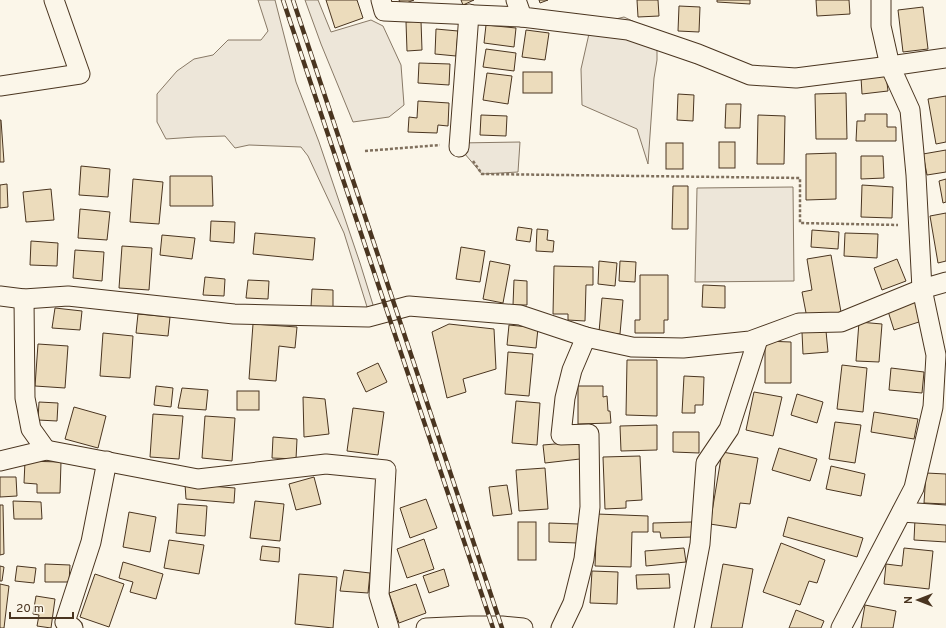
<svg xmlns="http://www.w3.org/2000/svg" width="946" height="628" viewBox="0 0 946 628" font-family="Overpass,sans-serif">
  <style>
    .green { fill: #ede6d9; stroke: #887966 }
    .building { fill: #ecdcbc; stroke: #4a3520 }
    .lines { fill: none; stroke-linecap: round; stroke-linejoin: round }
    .street-casing { stroke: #4a3520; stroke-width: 21 }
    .path { stroke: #7f6f5c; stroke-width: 2.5; stroke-dasharray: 3 2; stroke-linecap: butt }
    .street { stroke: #fbf6e9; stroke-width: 19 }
    .rail-casing { stroke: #4a3520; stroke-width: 4.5 }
    .rail { stroke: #fbf6e9; stroke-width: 3; stroke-dasharray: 9; stroke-linecap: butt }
  </style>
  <rect width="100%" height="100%" fill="#fbf6e9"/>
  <!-- green -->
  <g class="green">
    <polygon points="258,0 275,0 296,82 319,142 360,263 374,308 368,310 344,233 308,156 301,147 249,145 235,148 225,136 195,137 166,139 157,122 157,94 177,71 194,59 213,55 228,40 261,40 268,31"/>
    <polygon points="305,0 318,0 331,32 371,20 383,26 401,65 404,105 389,117 353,122 321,44"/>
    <polygon points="624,17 643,26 657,40 657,60 654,78 648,164 637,129 582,105 581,69 591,25"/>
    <polygon points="520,142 518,172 482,174 459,147 459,143"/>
    <polygon points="793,187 794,281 695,282 697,188"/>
  </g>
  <!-- building -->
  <g class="building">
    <polygon points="326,0 357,0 363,18 335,28"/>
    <polygon points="399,0 414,0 401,5"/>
    <polygon points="461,0 474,0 463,5"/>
    <polygon points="539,0 548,0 540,3"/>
    <polygon points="637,0 658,0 659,16 638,17"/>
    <polygon points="717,0 750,0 750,4 717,2"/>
    <polygon points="816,0 849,0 850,14 817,16"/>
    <polygon points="679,6 700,7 699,32 678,31"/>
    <polygon points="923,7 928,49 903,52 898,10"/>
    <polygon points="421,21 422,50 407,51 406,22"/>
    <polygon points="486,25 516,28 514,47 484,43"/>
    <polygon points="436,29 458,31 456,56 435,54"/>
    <polygon points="526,30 549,33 545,60 522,57"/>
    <polygon points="486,49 516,53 514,71 483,67"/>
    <polygon points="419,63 450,64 449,85 418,83"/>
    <rect x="523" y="72" width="29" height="21"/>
    <polygon points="487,73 512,76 508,104 483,100"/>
    <polygon points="886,75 888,91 862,94 861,77"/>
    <polygon points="846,93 847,139 816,139 815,94"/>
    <polygon points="678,94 694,95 693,121 677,120"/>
    <polygon points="946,96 946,142 936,144 928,99"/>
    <polygon points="418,101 449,103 448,126 438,125 437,133 408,132 409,117 417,118"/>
    <polygon points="726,104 741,104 740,128 725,128"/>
    <polygon points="865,114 887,114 887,127 896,127 896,141 856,141 857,121 865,121"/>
    <polygon points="481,115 507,116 506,136 480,135"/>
    <polygon points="758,115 785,116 784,164 757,164"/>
    <polygon points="0,120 1,120 4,162 0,162"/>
    <rect x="719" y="142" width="16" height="26"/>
    <rect x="666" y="143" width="17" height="26"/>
    <polygon points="946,150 946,172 927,175 923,154"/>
    <polygon points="836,153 836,199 806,200 806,154"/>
    <polygon points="861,156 883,156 884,178 861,179"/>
    <polygon points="81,166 110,169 108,197 79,195"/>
    <polygon points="170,176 212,176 213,206 170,206"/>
    <polygon points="133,179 163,182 159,224 130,222"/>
    <polygon points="946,179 946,202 943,203 939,181"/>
    <polygon points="7,184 8,207 0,208 0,185"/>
    <polygon points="862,185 893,187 892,218 861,217"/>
    <polygon points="673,186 688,186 688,229 672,229"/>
    <polygon points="51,189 54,220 26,222 23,192"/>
    <polygon points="80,209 110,212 107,240 78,238"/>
    <polygon points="946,213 946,261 938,263 930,216"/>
    <polygon points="211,221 235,222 234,243 210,241"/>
    <polygon points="518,227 532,229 530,242 516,240"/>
    <polygon points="537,229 548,230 547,240 554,241 553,252 536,251"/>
    <polygon points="812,230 839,232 838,249 811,247"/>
    <polygon points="255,233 315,238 313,260 253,254"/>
    <polygon points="845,233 878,234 877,258 844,256"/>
    <polygon points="162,235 195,238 192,259 160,255"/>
    <polygon points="31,241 58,243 57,266 30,265"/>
    <polygon points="122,246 152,248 149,290 119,288"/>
    <polygon points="461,247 485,251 480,282 456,279"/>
    <polygon points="75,250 104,252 102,281 73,278"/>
    <polygon points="831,255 841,312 807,318 802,292 812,290 807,259"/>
    <polygon points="897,259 906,281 882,290 874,268"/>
    <polygon points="490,261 510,265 503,303 483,299"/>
    <polygon points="599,261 617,263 615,286 598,284"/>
    <polygon points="620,261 636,262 635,282 619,281"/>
    <polygon points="554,266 593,267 593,285 586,285 585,321 568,320 568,314 553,314"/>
    <polygon points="640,275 668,275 668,320 664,320 664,333 635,333 635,320 640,320"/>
    <polygon points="205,277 225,279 224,296 203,295"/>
    <polygon points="248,280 269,281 268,299 246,298"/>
    <polygon points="514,280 527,281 527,305 513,305"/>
    <polygon points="703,285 725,286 725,308 702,307"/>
    <polygon points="312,289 333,290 333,307 311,307"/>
    <polygon points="602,298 623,300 620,334 599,332"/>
    <polygon points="915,299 922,321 894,330 887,308"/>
    <polygon points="55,308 82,311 80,330 52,328"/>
    <polygon points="138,314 170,317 168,336 136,333"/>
    <polygon points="859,322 882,324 879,362 856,361"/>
    <polygon points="253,324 297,327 295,348 279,346 276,381 249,379"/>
    <polygon points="449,324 494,329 496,369 463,379 466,392 447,398 432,332"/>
    <polygon points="509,325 538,328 536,348 507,345"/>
    <polygon points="826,331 828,352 803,354 802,332"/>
    <polygon points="103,333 133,336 130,378 100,376"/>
    <polygon points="765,341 791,342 791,383 765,383"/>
    <polygon points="38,344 68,346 65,388 35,386"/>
    <polygon points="508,352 533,354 529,396 505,394"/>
    <polygon points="627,360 657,360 657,416 626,415"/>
    <polygon points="378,363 387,382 366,392 357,373"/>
    <polygon points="842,365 867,368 863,412 837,409"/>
    <polygon points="891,368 924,372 922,393 889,390"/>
    <polygon points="684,376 704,377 703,405 695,405 695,413 682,413"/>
    <polygon points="156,386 173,388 171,407 154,405"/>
    <polygon points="578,386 603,386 603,397 607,396 608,411 610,411 611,423 578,424"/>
    <polygon points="182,388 208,390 206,410 178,408"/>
    <rect x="237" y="391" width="22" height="19"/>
    <polygon points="754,392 782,397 773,436 746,430"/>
    <polygon points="797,394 823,402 817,423 791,415"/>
    <polygon points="303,397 325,399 329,434 304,437"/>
    <polygon points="516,401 540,403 537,445 512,443"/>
    <polygon points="39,402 58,403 57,421 38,420"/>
    <polygon points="74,407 106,416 98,448 65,439"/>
    <polygon points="353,408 384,412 378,455 347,451"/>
    <polygon points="874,412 918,419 914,439 871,432"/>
    <polygon points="153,414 183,416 179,459 150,457"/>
    <polygon points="205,416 235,418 232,461 202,458"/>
    <polygon points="835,422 861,425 855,463 829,459"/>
    <polygon points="657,425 657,450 621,451 620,426"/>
    <polygon points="673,432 699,432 699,453 673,452"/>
    <polygon points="273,437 297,439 296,459 272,458"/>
    <polygon points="579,442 580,459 545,463 543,445"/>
    <polygon points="779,448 817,459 810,481 772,470"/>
    <polygon points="722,452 758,458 750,504 740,503 736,528 710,524"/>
    <polygon points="640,456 642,500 626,501 626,508 605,509 603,457"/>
    <polygon points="25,461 61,462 60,493 37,493 37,484 24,483"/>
    <polygon points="831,466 865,474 861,496 826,489"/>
    <polygon points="545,468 548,509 519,511 516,470"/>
    <polygon points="926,473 946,474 946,504 924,503"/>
    <polygon points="0,477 16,477 17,496 0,497"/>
    <polygon points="314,477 321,504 296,510 289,484"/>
    <polygon points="185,484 235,488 234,503 186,499"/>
    <polygon points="507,485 512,514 493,516 489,487"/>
    <polygon points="426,499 437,528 410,538 400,508"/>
    <polygon points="13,501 41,502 42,519 14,519"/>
    <polygon points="255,501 284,504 280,541 250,538"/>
    <polygon points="178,504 207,506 205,536 176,533"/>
    <polygon points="0,505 3,505 4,554 0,555"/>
    <polygon points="129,512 156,517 150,552 123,547"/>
    <polygon points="597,514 648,516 648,532 632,532 631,567 595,566"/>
    <polygon points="788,517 863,538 857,557 783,536"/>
    <polygon points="915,519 946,521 946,542 914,540"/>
    <rect x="518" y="522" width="18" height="38"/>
    <polygon points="692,522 692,537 661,538 660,532 653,532 653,523"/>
    <polygon points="549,523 579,524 578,543 549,542"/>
    <polygon points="424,539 434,569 407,578 397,549"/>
    <polygon points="169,540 204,545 199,574 164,568"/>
    <polygon points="781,543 825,560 817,583 809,581 800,605 763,592"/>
    <polygon points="262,546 280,548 279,562 260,560"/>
    <polygon points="684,548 686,562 646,566 645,551"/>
    <polygon points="904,548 933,551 929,589 884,584 886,564 902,566"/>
    <polygon points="123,562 163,574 156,599 130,592 133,582 119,578"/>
    <polygon points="45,564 70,565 69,582 45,582"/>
    <polygon points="723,564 753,569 742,628 711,628"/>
    <polygon points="0,566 4,567 2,581 0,581"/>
    <polygon points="17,566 36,568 34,583 15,581"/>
    <polygon points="444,569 449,586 429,593 423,576"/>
    <polygon points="344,570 370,573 368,593 340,591"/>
    <polygon points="592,571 618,572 617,604 590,603"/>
    <polygon points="95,574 124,584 109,627 80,617"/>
    <polygon points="299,574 337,577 333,628 295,624"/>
    <polygon points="669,574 670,588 637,589 636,575"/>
    <polygon points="0,584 9,586 4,628 0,628"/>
    <polygon points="416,584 426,613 399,623 389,593"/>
    <polygon points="36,596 55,599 51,628 37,626 39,615 33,614"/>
    <polygon points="865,605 896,611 893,628 861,628"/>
    <polygon points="796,610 824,621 821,628 789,628"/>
  </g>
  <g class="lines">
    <!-- street casing -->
    <g class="street-casing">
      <g id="street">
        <polyline points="381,0 384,11 522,17"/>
        <polyline points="516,0 522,17 628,30 698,54 750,75 796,78 890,66 946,58"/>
        <polyline points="0,86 80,74 54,0"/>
        <polyline points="459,147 469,14"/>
        <polyline points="0,296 24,299 68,296 234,314 368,317 409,306 520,315 586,337 632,347 683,348 750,341 799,323 841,322 922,289 946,282"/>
        <polyline points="24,299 25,398 31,429 46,450"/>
        <polyline points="0,461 46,450 198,479 326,464 386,470 379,595 389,628"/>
        <polyline points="902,512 946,515"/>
        <polyline points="73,628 65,622 91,542 107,461"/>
        <polyline points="426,628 470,626 502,626 523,628"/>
        <polyline points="561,628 573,603 584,559 590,507 589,434 561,435 565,398 572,370 586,337"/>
        <polyline points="684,628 700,544 706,463 729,429 758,339"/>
        <polyline points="841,628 914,488 933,407 936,355 922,289 916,175 910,110 890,66 881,26 881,0"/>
      </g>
    </g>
    <!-- path -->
    <g class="path">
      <polyline points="365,151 440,145"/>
      <polyline points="473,161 482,174 800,178 800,223 898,225"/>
    </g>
    <!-- street -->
    <use href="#street" class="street"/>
    <!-- rail casing -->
    <g class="rail-casing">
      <g id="rail">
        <polyline points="283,0 493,628"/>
        <polyline points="293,0 502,628"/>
      </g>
    </g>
    <!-- rail -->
    <use href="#rail" class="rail"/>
  </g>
  <!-- north arrow -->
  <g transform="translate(918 600) rotate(270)" stroke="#fbf6e9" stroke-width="3" paint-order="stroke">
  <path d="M0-3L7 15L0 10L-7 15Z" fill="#4a3520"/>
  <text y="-6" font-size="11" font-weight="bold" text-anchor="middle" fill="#4a3520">N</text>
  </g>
  <!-- scale -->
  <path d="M10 612v6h63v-6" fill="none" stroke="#4a3520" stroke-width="2"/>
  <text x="16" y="612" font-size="12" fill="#4a3520" stroke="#fbf6e9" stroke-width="3" paint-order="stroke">20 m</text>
</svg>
